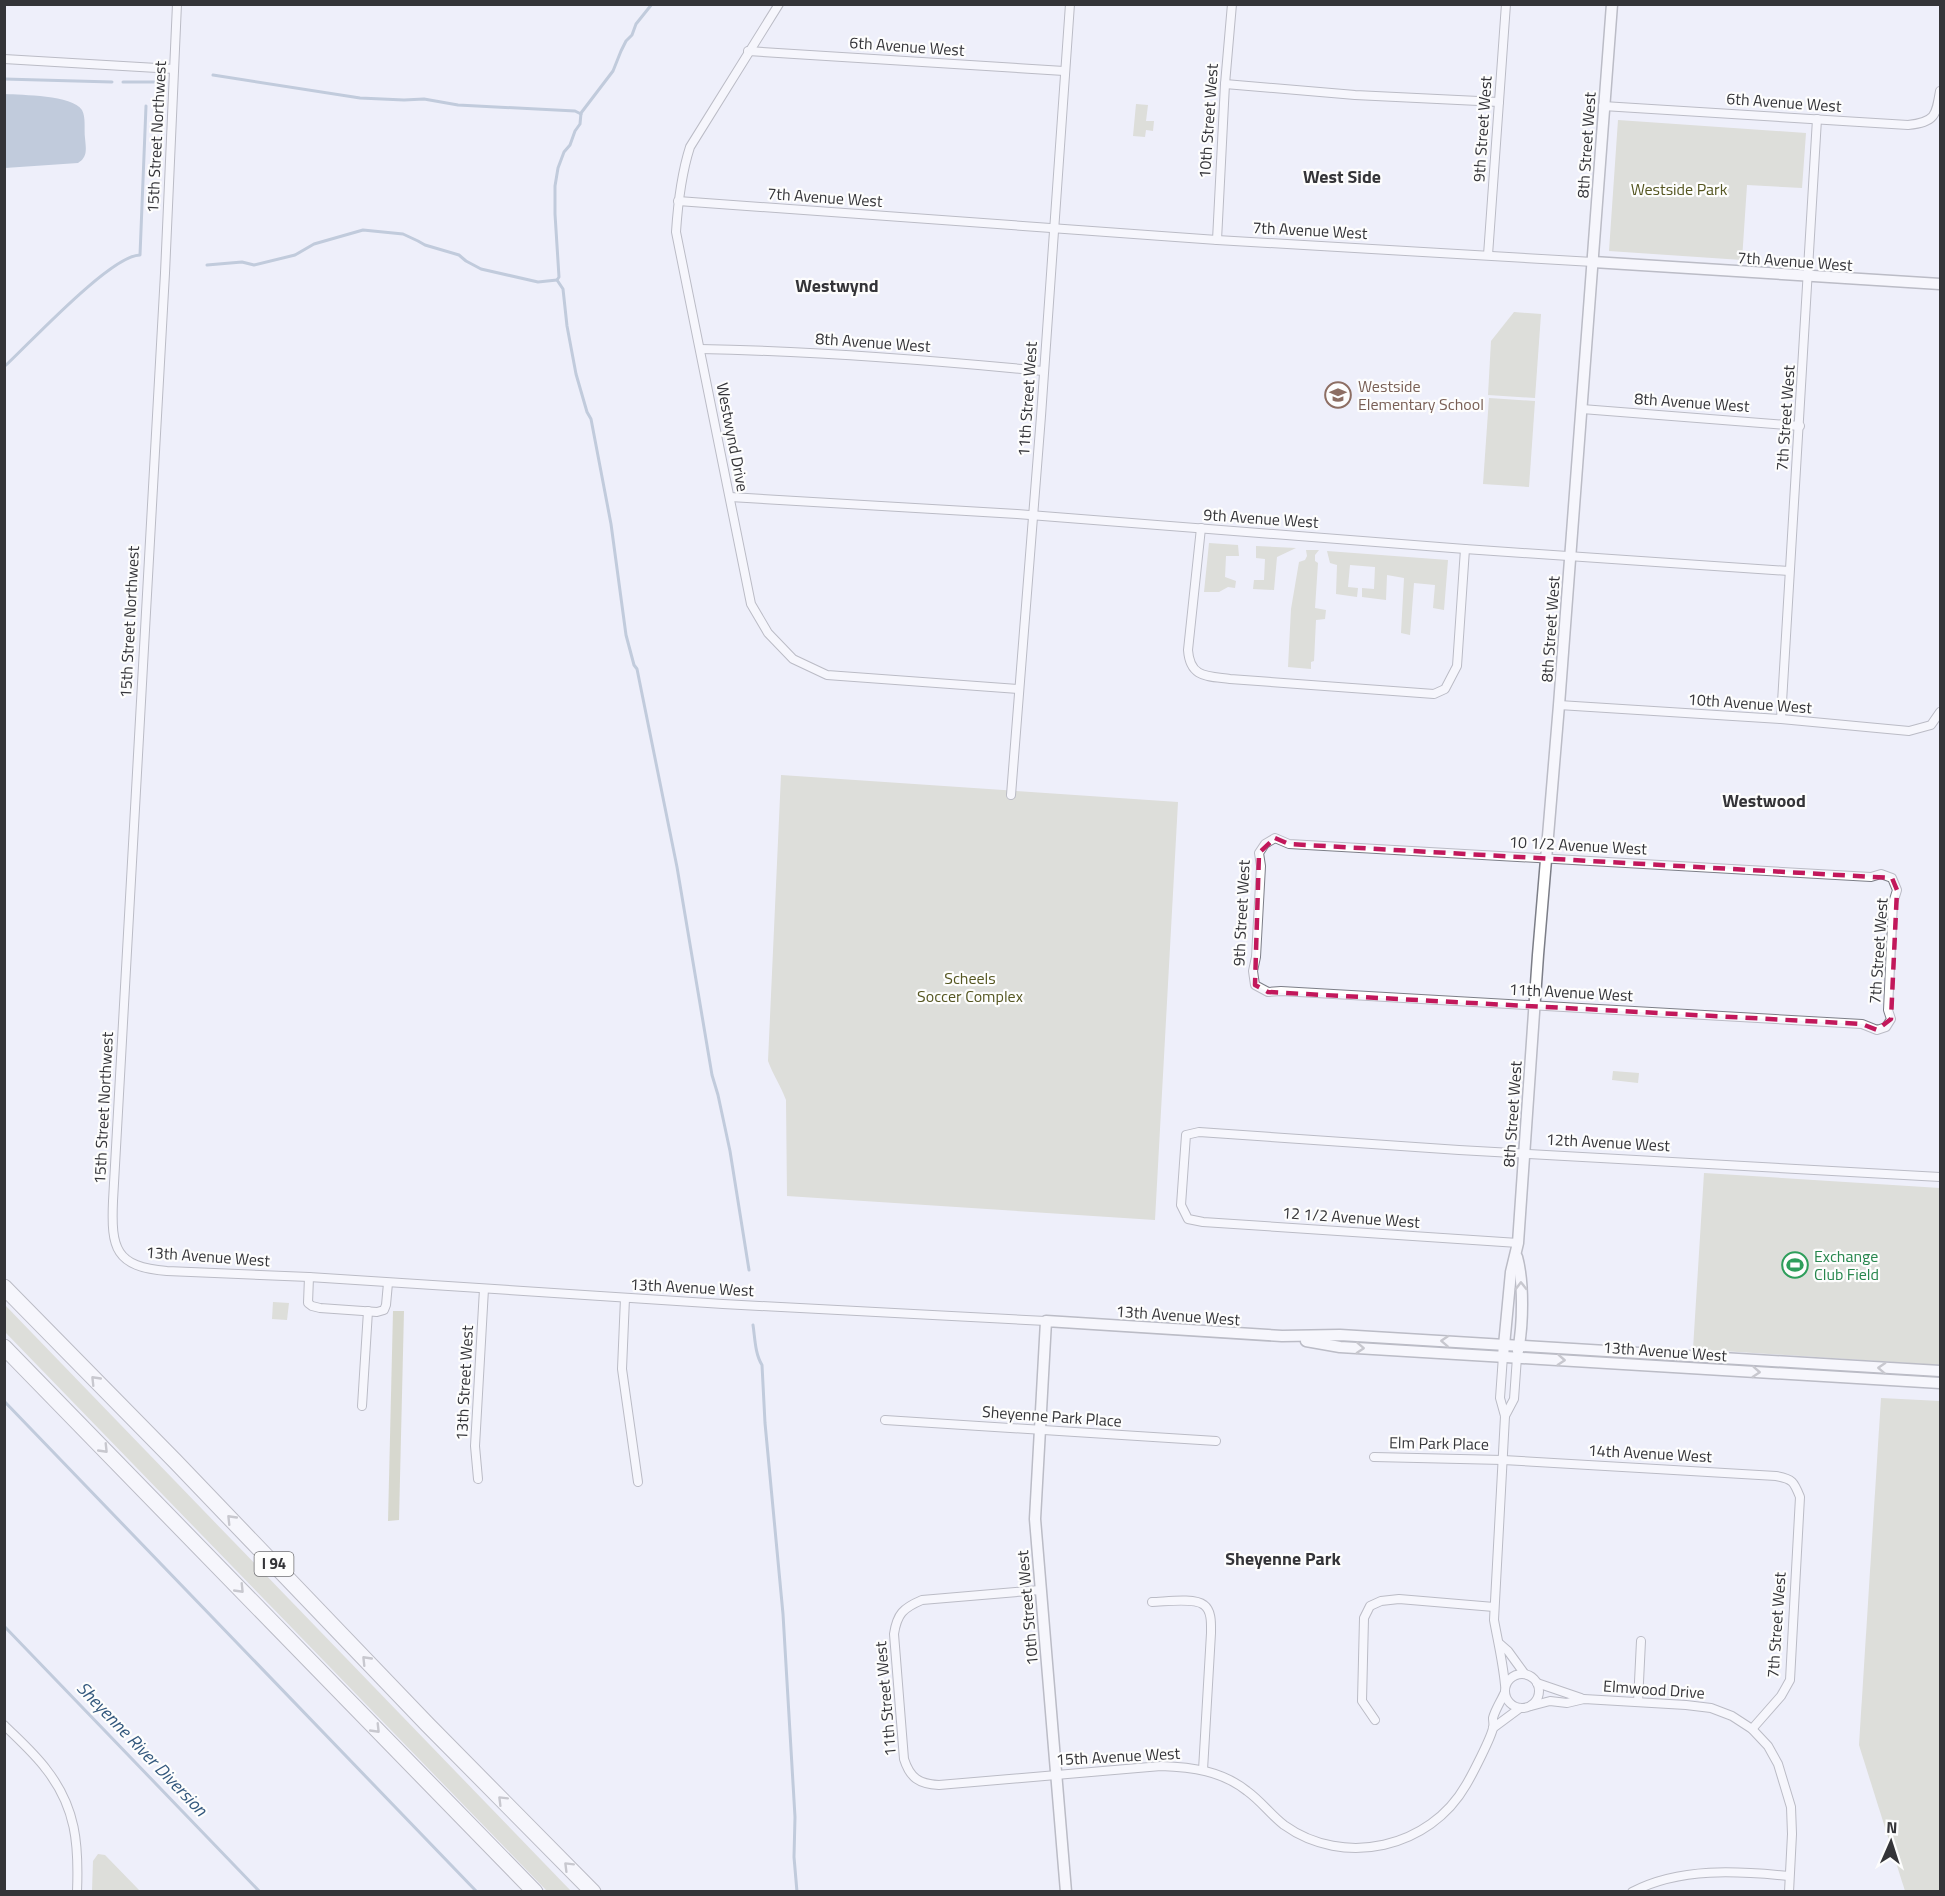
<svg xmlns="http://www.w3.org/2000/svg" width="1945" height="1896" viewBox="0 0 1945 1896" font-family="'Titillium Web',sans-serif">
  <style>
    .green { fill: #c7c9b3 }
    .forest { fill: #bbbd9c }
    .water { fill: #89a0b8 }
    .lines { fill: none; stroke-linecap: round; stroke-linejoin: round }
    .stream { stroke: #89a0b8; stroke-width: 3 }
    .minor-casing { stroke: #7c7e87; stroke-width: 10 }
    .tertiary-casing { stroke: #7c7e87; stroke-width: 13 }
    .motorway-casing { stroke: #7c7e87; stroke-width: 17 }
    .minor { stroke: #fff; stroke-width: 8 }
    .tertiary { stroke: #fff; stroke-width: 10 }
    .motorway { stroke: #fff; stroke-width: 15 }
    .oneway { stroke: #9a9a9c }
    .marked { fill: none; stroke: #c2185b; stroke-width: 4.5; stroke-dasharray: 12 8; stroke-linejoin: round }
    .labels { text-anchor: middle; stroke-width: 4.5; stroke-linejoin: round; paint-order: stroke }
    .shield { fill: #fdfdfd; stroke: #707073; stroke-width: 1.5 }
    .shield-label { font-size: 15px; font-weight: bold; fill: #343438 }
    .street-label { font-size: 16px; fill: #343438; stroke: #fdfdfd }
    .park-label { font-size: 16px; fill: #555621; stroke: #fdfdfd }
    .education-label { font-size: 16px; fill: #785e54; stroke: #fdfdfd; text-anchor: start }
    .leisure-label { font-size: 16px; fill: #27864d; stroke: #fdfdfd; text-anchor: start }
    .neighbourhood-label { font-size: 18px; font-weight: bold; fill: #343438; stroke: #fdfdfd }
    .water-label { font-size: 18px; font-style: italic; fill: #33587d; stroke: #fdfdfd }
  </style>
  <rect width="100%" height="100%" fill="#eeeffa"/>
  <!-- green -->
  <g class="green">
    <polygon points="1136,104 1148,105 1146,121 1154,121 1153,131 1146,130 1145,137 1133,136"/>
    <polygon points="1618,120 1806,133 1802,188 1747,185 1742,260 1609,251"/>
    <polygon points="1514,312 1541,314 1535,398 1488,395 1491,341"/>
    <polygon points="1489,398 1535,401 1529,487 1483,484"/>
    <polygon points="1209,543 1238,545 1239,556 1226,556 1225,577 1236,581 1235,588 1228,587 1219,592 1204,592"/>
    <polygon points="1256,546 1296,548 1277,557 1274,590 1253,589 1254,580 1264,580 1265,559 1256,558"/>
    <polygon points="1306,550 1319,550 1315,555 1315,561 1318,563 1315,608 1326,610 1325,619 1316,620 1314,661 1311,662 1311,669 1288,667 1291,609 1299,562 1305,560 1307,556"/>
    <polygon points="1327,551 1448,560 1444,610 1433,608 1435,585 1414,583 1410,635 1401,633 1404,578 1387,575 1386,600 1362,597 1362,588 1374,589 1375,567 1350,565 1348,587 1358,588 1357,597 1336,594 1337,565 1330,563"/>
    <path d="M 781,775 L 1178,802 L 1155,1220 L 787,1196 L 786,1100 C 781,1086 773,1075 768,1061 Z"/>
    <polygon points="1613,1071 1639,1073 1638,1083 1612,1080"/>
    <polygon points="1704,1173 1940,1188 1940,1365 1693,1349"/>
    <polygon points="273,1302 289,1303 287,1320 272,1319"/>
    <polygon points="5,1305 571,1891 547,1891 5,1332"/>
    <polygon points="1881,1398 1940,1401 1940,1891 1905,1891 1859,1745"/>
    <polygon points="98,1854 105,1855 140,1891 92,1891 93,1861"/>
  </g>
  <!-- forest -->
  <polygon class="forest" points="393,1311 404,1311 399,1520 388,1521"/>
  <!-- water -->
  <path class="water" d="M 5,94 C 22,95 72,95 82,110 C 86,117 84,130 85,138 C 86,149 88,157 78,163 L 5,168 Z"/>
  <g class="lines">
    <!-- stream -->
    <g class="stream">
      <polyline points="652,4 636,24 632,35 626,41 621,51 613,71 581,113 580,124 575,131 570,145 564,152 558,168 555,186 555,214 559,277 557,280 563,289 567,326 576,374 587,412 591,419 611,524 626,635 634,665 637,669 677,867 712,1075 718,1095 730,1151 749,1270"/>
      <polyline points="213,75 360,98 404,100 424,99 458,105 575,111 581,114"/>
      <polyline points="4,79 112,82"/>
      <polyline points="123,82 154,82"/>
      <polyline points="207,265 242,262 254,265 295,255 314,244 363,230 403,234 418,241 425,245 459,255 466,261 481,269 538,282 557,280"/>
      <path d="M 4,367 C 29,344 111,255 140,255 L 146,106"/>
      <path d="M 753,1325 C 755,1338 755,1354 762,1365 L 765,1423 L 783,1614 L 795,1817 L 794,1857 L 797,1892"/>
      <polyline points="4,1401 477,1892"/>
      <polyline points="4,1626 260,1892"/>
    </g>
    <!-- minor casing -->
    <g class="minor-casing">
      <g id="minor">
        <path d="M 177,4 L 165,273 L 113,1201 C 111,1248 115,1267 167,1271 L 309,1277 L 723,1304 L 1046,1321"/>
        <path d="M 779,4 L 690,147 C 681,175 678,202 676,232 L 751,604 L 768,633 L 793,659 L 827,675 L 1019,689"/>
        <polyline points="748,51 1064,71"/>
        <polyline points="4,59 174,69"/>
        <polyline points="1225,84 1355,95 1499,102"/>
        <path d="M 1603,106 L 1908,125 C 1935,122 1936,116 1940,91"/>
        <polyline points="678,201 1217,240 1593,262"/>
        <polyline points="1217,240 1225,84 1232,4"/>
        <polyline points="1488,255 1506,4"/>
        <path d="M 700,349 C 815,351 929,360 1043,371"/>
        <polyline points="1582,409 1800,426"/>
        <polyline points="730,497 1017,514 1465,549 1789,571"/>
        <path d="M 1201,528 L 1188,650 C 1190,678 1207,676 1230,679 L 1434,694 L 1445,689 L 1457,666 L 1465,549"/>
        <polyline points="1559,705 1781,719 1909,731 1931,725 1940,712"/>
        <polyline points="1781,719 1817,119"/>
        <polyline points="1011,795 1041,416 1070,4"/>
        <polygon points="1275,838 1289,844 1871,877 1881,874 1892,878 1897,890 1893,903 1888,1010 1891,1019 1886,1027 1877,1030 1862,1024 1281,991 1268,992 1255,985 1253,971 1256,957 1261,866 1259,853 1265,844"/>
        <polyline points="1518,1243 1203,1222 1188,1219 1181,1205 1186,1135 1199,1132 1459,1150 1940,1177"/>
        <polyline points="309,1277 308,1303 312,1306 320,1308 377,1312 384,1310 386,1305 388,1283"/>
        <polyline points="625,1298 622,1369 638,1482"/>
        <path d="M 1503,1356 L 1500,1398 L 1505,1416 L 1494,1620 C 1498,1642 1503,1663 1505,1685"/>
        <polyline points="362,1406 368,1311"/>
        <polyline points="1505,1416 1514,1399 1517,1357"/>
        <polyline points="885,1420 1216,1441"/>
        <path d="M 1374,1457 L 1503,1460 L 1776,1476 C 1793,1479 1794,1482 1800,1497 L 1790,1680 L 1781,1696 L 1752,1729"/>
        <polyline points="478,1479 475,1446 484,1289"/>
        <path d="M 1040,1590 L 922,1600 C 903,1608 897,1614 894,1634 L 904,1759 C 910,1778 919,1784 939,1785 L 1161,1766 C 1192,1767 1222,1771 1247,1791 C 1261,1801 1271,1815 1284,1825 C 1344,1868 1430,1848 1466,1785 C 1472,1775 1491,1738 1493,1728 C 1494,1725 1493,1721 1493,1718 C 1495,1710 1501,1701 1504,1694"/>
        <path d="M 1152,1602 C 1164,1602 1194,1597 1204,1605 C 1212,1611 1211,1624 1211,1633 L 1203,1770"/>
        <polyline points="1500,1644 1508,1651 1524,1673"/>
        <circle cx="1522" cy="1691" r="17"/>
        <polyline points="1537,1683 1581,1698"/>
        <polyline points="1638,1702 1641,1641"/>
        <polyline points="1531,1706 1550,1701 1567,1703 1584,1699 1686,1705 1711,1708 1732,1716 1752,1729 1768,1746 1778,1764 1791,1807 1792,1834 1789,1892"/>
        <polyline points="1375,1720 1362,1701 1364,1618 1370,1606 1381,1601 1399,1599 1494,1607"/>
        <path d="M 4,1725 C 18,1739 34,1753 46,1769 C 76,1807 79,1844 77,1892"/>
        <polyline points="1493,1728 1520,1708"/>
        <path d="M 1632,1892 C 1680,1867 1738,1871 1789,1876"/>
      </g>
    </g>
    <!-- tertiary casing -->
    <g class="tertiary-casing">
      <g id="tertiary">
        <polyline points="1593,262 1940,284"/>
        <path d="M 1517,1257 C 1524,1283 1523,1325 1518,1351"/>
        <polyline points="1306,1341 1340,1347 1940,1383"/>
        <polyline points="1503,1356 1511,1272 1518,1243 1538,955 1559,705 1612,4"/>
        <polyline points="1066,1892 1035,1519 1046,1321 1282,1336 1340,1335 1940,1371"/>
      </g>
    </g>
    <!-- motorway casing -->
    <g class="motorway-casing">
      <g id="motorway">
        <polyline points="4,1287 175,1461 428,1725 593,1892"/>
        <polyline points="4,1347 535,1892"/>
      </g>
    </g>
    <!-- minor -->
    <use href="#minor" class="minor"/>
    <!-- tertiary -->
    <use href="#tertiary" class="tertiary"/>
    <!-- motorway -->
    <use href="#motorway" class="motorway"/>
  </g>
  <!-- one-way arrows -->
  <defs><path id="oneway-chevron" d="M-2-3.5L2.5 0L-2 3.5" fill="none" stroke-width="1.6" stroke-linecap="round" stroke-linejoin="round" transform="scale(1.5)"/></defs>
  <g class="oneway">
    <use href="#oneway-chevron" transform="translate(1521 1286) rotate(-91)"/>
    <use href="#oneway-chevron" transform="translate(1445 1341) rotate(-177)"/>
    <use href="#oneway-chevron" transform="translate(1360 1348) rotate(3)"/>
    <use href="#oneway-chevron" transform="translate(1561 1360) rotate(4)"/>
    <use href="#oneway-chevron" transform="translate(1882 1368) rotate(-177)"/>
    <use href="#oneway-chevron" transform="translate(1756 1372) rotate(4)"/>
    <use href="#oneway-chevron" transform="translate(95 1380) rotate(-134)"/>
    <use href="#oneway-chevron" transform="translate(104 1449) rotate(46)"/>
    <use href="#oneway-chevron" transform="translate(231 1519) rotate(-134)"/>
    <use href="#oneway-chevron" transform="translate(240 1589) rotate(46)"/>
    <use href="#oneway-chevron" transform="translate(366 1660) rotate(-134)"/>
    <use href="#oneway-chevron" transform="translate(376 1729) rotate(46)"/>
    <use href="#oneway-chevron" transform="translate(502 1800) rotate(-135)"/>
    <use href="#oneway-chevron" transform="translate(568 1866) rotate(-135)"/>
  </g>
  <!-- marked area -->
  <path d="M0 0H1945V1896H0ZM 1275,838 L 1289,844 L 1892,878 L 1897,890 L 1891,1019 L 1877,1030 L 1862,1024 L 1268,992 L 1255,985 L 1259,853 Z" fill="#eeeffa" fill-opacity=".55" fill-rule="evenodd"/>
  <path class="marked" d="M 1275,838 L 1289,844 L 1892,878 L 1897,890 L 1891,1019 L 1877,1030 L 1862,1024 L 1268,992 L 1255,985 L 1259,853 Z"/>
  <!-- icons -->
  <defs>
    <g id="school-ring" transform="scale(1.35)"><circle r="9.5" fill="#fdfdfd" stroke="#8d6e63" stroke-width="1.5"/><path d="M0-5L7-2L0 1L-7-2ZM-4 1L0 2.5L4 1V4Q0 6-4 4Z" fill="#8d6e63"/></g>
    <g id="stadium-ring" transform="scale(1.35)"><circle r="9.5" fill="#fdfdfd" stroke="#2e9e5b" stroke-width="1.5"/><path d="M0-5a6.5 5 0 1 0 0 10a6.5 5 0 1 0 0-10ZM-3.5-1.8h7v3.6h-7Z" fill="#2e9e5b"/></g>
  </defs>
  <g fill-rule="evenodd">
    <use href="#school-ring" x="1338" y="395"/>
    <use href="#stadium-ring" x="1795" y="1265"/>
  </g>
  <g class="labels">
    <!-- shield labels -->
    <rect class="shield" x="254.5" y="1552" width="39" height="24" rx="4.5"/>
    <g class="shield-label">
      <text x="274" y="1569">I 94</text>
    </g>
    <!-- street labels -->
    <g class="street-label">
      <text transform="translate(907 46) rotate(4)" y="6">6th Avenue West</text>
      <text transform="translate(1784 102) rotate(4)" y="6">6th Avenue West</text>
      <text transform="translate(1208 121) rotate(-86)" y="6">10th Street West</text>
      <text transform="translate(1482 129) rotate(-86)" y="6">9th Street West</text>
      <text transform="translate(156 137) rotate(-87)" y="6">15th Street Northwest</text>
      <text transform="translate(1586 145) rotate(-86)" y="6">8th Street West</text>
      <text transform="translate(825 197) rotate(4)" y="6">7th Avenue West</text>
      <text transform="translate(1310 230) rotate(3)" y="6">7th Avenue West</text>
      <text transform="translate(1795 261) rotate(4)" y="6">7th Avenue West</text>
      <text transform="translate(873 342) rotate(4)" y="6">8th Avenue West</text>
      <text transform="translate(1027 399) rotate(-86)" y="6">11th Street West</text>
      <text transform="translate(1692 402) rotate(4)" y="6">8th Avenue West</text>
      <text transform="translate(1785 418) rotate(-86)" y="6">7th Street West</text>
      <text transform="translate(733 437) rotate(79)" y="6">Westwynd Drive</text>
      <text transform="translate(1261 518) rotate(4)" y="6">9th Avenue West</text>
      <text transform="translate(129 622) rotate(-87)" y="6">15th Street Northwest</text>
      <text transform="translate(1550 629) rotate(-86)" y="6">8th Street West</text>
      <text transform="translate(1750 703) rotate(4)" y="6">10th Avenue West</text>
      <text transform="translate(1578 845) rotate(3)" y="6">10 1/2 Avenue West</text>
      <text transform="translate(1241 913) rotate(-87)" y="6">9th Street West</text>
      <text transform="translate(1878 951) rotate(-86)" y="6">7th Street West</text>
      <text transform="translate(1571 992) rotate(3)" y="6">11th Avenue West</text>
      <text transform="translate(103 1108) rotate(-87)" y="6">15th Street Northwest</text>
      <text transform="translate(1512 1114) rotate(-86)" y="6">8th Street West</text>
      <text transform="translate(1608 1142) rotate(3)" y="6">12th Avenue West</text>
      <text transform="translate(1351 1217) rotate(4)" y="6">12 1/2 Avenue West</text>
      <text transform="translate(208 1256) rotate(4)" y="6">13th Avenue West</text>
      <text transform="translate(692 1287) rotate(3)" y="6">13th Avenue West</text>
      <text transform="translate(1178 1315) rotate(4)" y="6">13th Avenue West</text>
      <text transform="translate(1665 1351) rotate(4)" y="6">13th Avenue West</text>
      <text transform="translate(464 1383) rotate(-87)" y="6">13th Street West</text>
      <text transform="translate(1052 1416) rotate(4)" y="6">Sheyenne Park Place</text>
      <text transform="translate(1439 1443) rotate(1)" y="6">Elm Park Place</text>
      <text transform="translate(1650 1453) rotate(3)" y="6">14th Avenue West</text>
      <text transform="translate(1027 1608) rotate(-95)" y="6">10th Street West</text>
      <text transform="translate(1776 1625) rotate(-86)" y="6">7th Street West</text>
      <text transform="translate(1654 1689) rotate(4)" y="6">Elmwood Drive</text>
      <text transform="translate(885 1699) rotate(-95)" y="6">11th Street West</text>
      <text transform="translate(1118 1756) rotate(-3)" y="6">15th Avenue West</text>
    </g>
    <!-- park labels -->
    <g class="park-label">
      <text x="1679" y="195">Westside Park</text>
      <text x="970" y="984">Scheels<tspan x="970" dy="18">Soccer Complex</tspan></text>
    </g>
    <!-- education labels -->
    <g class="education-label">
      <text x="1358" y="392">Westside<tspan x="1358" dy="18">Elementary School</tspan></text>
    </g>
    <!-- leisure labels -->
    <g class="leisure-label">
      <text x="1814" y="1262">Exchange<tspan x="1814" dy="18">Club Field</tspan></text>
    </g>
    <!-- neighbourhood labels -->
    <g class="neighbourhood-label">
      <text x="1342" y="183">West Side</text>
      <text x="837" y="292">Westwynd</text>
      <text x="1764" y="807">Westwood</text>
      <text x="1283" y="1565">Sheyenne Park</text>
    </g>
    <!-- water labels -->
    <g class="water-label">
      <text transform="translate(142 1749) rotate(46)" y="6">Sheyenne River Diversion</text>
    </g>
  </g>
  <!-- border -->
  <rect width="1945" height="1896" fill="none" stroke="#343438" stroke-width="12"/>
  <!-- north arrow -->
  <g transform="translate(1891 1842) rotate(3)" stroke="#fdfdfd" stroke-width="4.5" paint-order="stroke">
  <path d="M0-4.5L10 22L0 15L-10 22Z" fill="#343438"/>
  <text y="-9" font-size="16" font-weight="bold" text-anchor="middle" fill="#343438">N</text>
  </g>
</svg>
